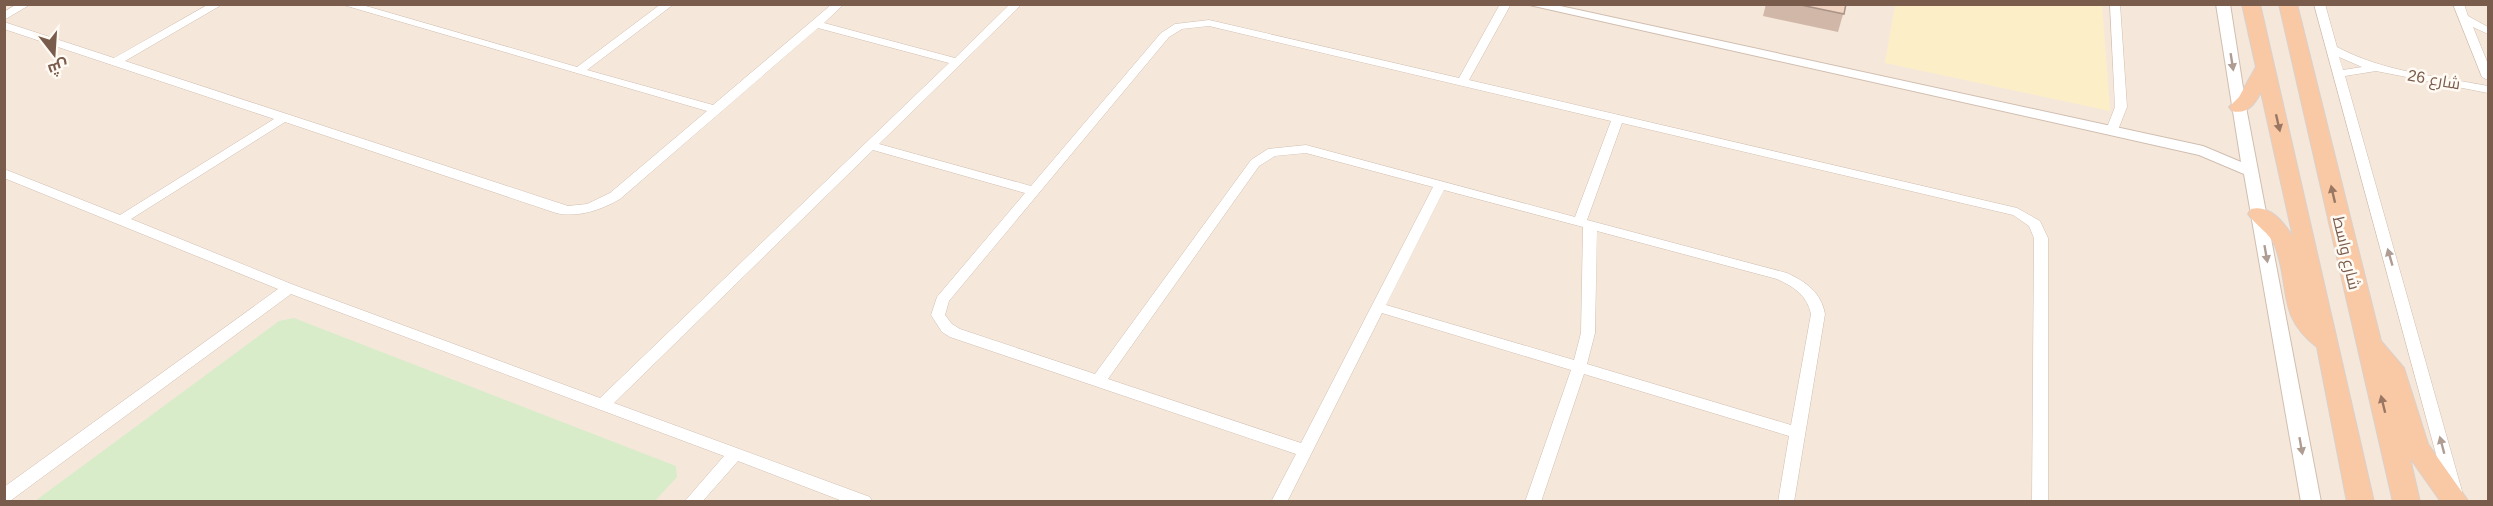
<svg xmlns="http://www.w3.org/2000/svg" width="2493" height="506" viewBox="0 0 2493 506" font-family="Arial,Cairo,sans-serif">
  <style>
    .residential { fill: #f5e8da }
    .green { fill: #d8ecc9 }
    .sand { fill: #fcefc7 }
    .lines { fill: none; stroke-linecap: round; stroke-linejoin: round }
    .minor-casing { stroke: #d1beb0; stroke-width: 1 }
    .tertiary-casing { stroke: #d1beb0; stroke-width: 2 }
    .trunk-casing { stroke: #dad1cd; stroke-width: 2 }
    .minor { fill: #fff; fill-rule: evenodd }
    .tertiary { fill: #fff; fill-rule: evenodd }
    .trunk { fill: #f9c8a4; fill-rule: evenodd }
    .wall { fill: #d1b7a8 }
    .building { fill: #f3d5c3; stroke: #aa9588; stroke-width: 1.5 }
    .oneway { fill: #af9d94 }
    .oneway2 { fill: #9a7763 }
    .labels { text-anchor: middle; stroke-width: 5; stroke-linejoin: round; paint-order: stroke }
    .street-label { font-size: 16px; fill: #7a5c4d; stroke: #fffaf3 }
  </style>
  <rect width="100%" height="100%" fill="#fdf6ec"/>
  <!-- residential -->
  <polygon class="residential" points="4,5 2488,5 2488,501 5,501"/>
  <!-- green -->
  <polygon class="green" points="294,318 676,466 677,477 654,502 35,501 279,321"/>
  <!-- sand -->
  <polygon class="sand" points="1895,5 2102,5 2110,111 1885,63"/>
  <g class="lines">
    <!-- minor casing -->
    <g class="minor-casing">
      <g id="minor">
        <polygon points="17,4 31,4 4,20 4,12"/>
        <path d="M 209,4 L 223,4 L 125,61 L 568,206 L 587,204 L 610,193 L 707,111 L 340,4 L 359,4 L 577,67 L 661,4 L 674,4 L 587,70 L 713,105 L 832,4 L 844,4 L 824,23 L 955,58 L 1010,4 L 1022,4 L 879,144 L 1031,186 L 1161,33 L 1175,24 L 1209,20 L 1459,78 L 1500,4 L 1511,4 L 1469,80 L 2017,208 L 2040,221 L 2048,238 L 2048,502 L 2032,502 L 2034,238 L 2029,226 L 2013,215 L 1622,123 L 1587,220 L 1787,273 C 1806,282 1821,292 1825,314 L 1794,502 L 1778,502 L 1789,436 L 1584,374 L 1541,502 L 1525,502 L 1571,370 L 1382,313 L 1287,502 L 1271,502 L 1296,454 L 950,337 L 942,332 L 931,315 L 937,297 L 1025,193 L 873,150 L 614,403 L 870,497 L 872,502 L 845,502 L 738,461 L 702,502 L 684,502 L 724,456 L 291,294 L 10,501 L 4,502 L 4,487 L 278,289 L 4,178 L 4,169 L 120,215 L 274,119 L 4,29 L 4,22 L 114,58 ZM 1209,26 L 1611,121 L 1575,217 L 1306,145 L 1268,149 L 1251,160 L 1095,374 L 960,329 L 952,324 L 945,315 L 949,301 L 1169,37 L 1182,29 ZM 818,28 L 949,63 L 600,398 L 294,285 L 131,219 L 285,122 L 556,213 C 578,218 601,210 620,199 ZM 1306,153 L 1433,187 L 1301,443 L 1108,379 L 1259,166 L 1275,156 ZM 1444,190 L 1583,227 L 1581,333 L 1574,360 L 1386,305 ZM 1597,231 L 1777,279 C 1794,287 1807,295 1811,314 L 1791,425 L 1587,364 L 1595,333 Z"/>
        <polygon points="2110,4 2120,4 2127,107 2118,130 2112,134 2106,130 2115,107"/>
        <path d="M 2314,4 L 2325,4 L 2337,47 C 2384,72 2436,76 2488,86 L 2488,93 L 2376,71 L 2345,76 L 2462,491 L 2460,496 L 2454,497 L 2448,496 L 2446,491 ZM 2339,57 L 2362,67 L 2343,70 Z"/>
        <polygon points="2453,4 2464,4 2468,16 2488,27 2488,34 2473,27 2488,64 2488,80 2482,77"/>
      </g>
    </g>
    <!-- tertiary casing -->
    <g class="tertiary-casing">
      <polygon id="tertiary" points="1525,4 1551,4 2203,146 2241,162 2216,4 2230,4 2246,107 2321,502 2301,502 2244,174 2199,155"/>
    </g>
    <!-- trunk casing -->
    <g class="trunk-casing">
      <g id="trunk">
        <path d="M 2242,4 L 2260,4 L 2374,502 L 2347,502 L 2317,347 C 2276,316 2291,287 2275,246 C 2270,233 2256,226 2248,214 L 2251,209 C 2270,204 2284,223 2293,237 L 2261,92 C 2255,104 2247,115 2232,111 L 2229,107 L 2239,97 L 2256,67 Z"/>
        <polygon points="2279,4 2297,4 2381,341 2404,368 2428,444 2469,502 2441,502 2410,458 2420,502 2393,502"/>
      </g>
    </g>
    <!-- minor -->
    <use href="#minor" class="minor"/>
    <!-- tertiary -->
    <use href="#tertiary" class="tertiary"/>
    <!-- trunk -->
    <use href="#trunk" class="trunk"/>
  </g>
  <!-- wall -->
  <polygon class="wall" points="1766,4 1846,4 1838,32 1763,16"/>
  <!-- building -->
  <polygon class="building" points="1796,4 1846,4 1844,14"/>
  <!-- one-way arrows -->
  <defs><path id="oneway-solid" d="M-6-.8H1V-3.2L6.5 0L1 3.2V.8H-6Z" transform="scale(1.5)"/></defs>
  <g class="oneway">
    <use href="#oneway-solid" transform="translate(2232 62) rotate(81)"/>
    <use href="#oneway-solid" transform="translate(2266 254) rotate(80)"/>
    <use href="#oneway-solid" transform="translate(2390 257) rotate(-106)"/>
    <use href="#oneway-solid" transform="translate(2442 445) rotate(-105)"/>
    <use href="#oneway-solid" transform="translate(2301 446) rotate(80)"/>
  </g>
  <g class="oneway2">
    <use href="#oneway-solid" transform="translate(2278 123) rotate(77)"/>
    <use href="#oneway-solid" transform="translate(2333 194) rotate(-103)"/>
    <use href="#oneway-solid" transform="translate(2383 404) rotate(-104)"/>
  </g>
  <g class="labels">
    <!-- street labels -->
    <g class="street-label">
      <text transform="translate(2434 79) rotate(10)" y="6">شارع 26</text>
      <text transform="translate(2347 253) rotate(77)" y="6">شارع واسط</text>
    </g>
  </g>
  <!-- border -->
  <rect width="2493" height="506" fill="none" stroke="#7a5c4d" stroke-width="12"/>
  <!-- north arrow -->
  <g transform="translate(54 54) rotate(163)" stroke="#fffaf3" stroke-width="4.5" paint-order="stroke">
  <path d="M0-4.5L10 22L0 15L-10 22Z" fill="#7a5c4d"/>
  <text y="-9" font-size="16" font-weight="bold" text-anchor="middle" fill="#7a5c4d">ش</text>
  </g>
</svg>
